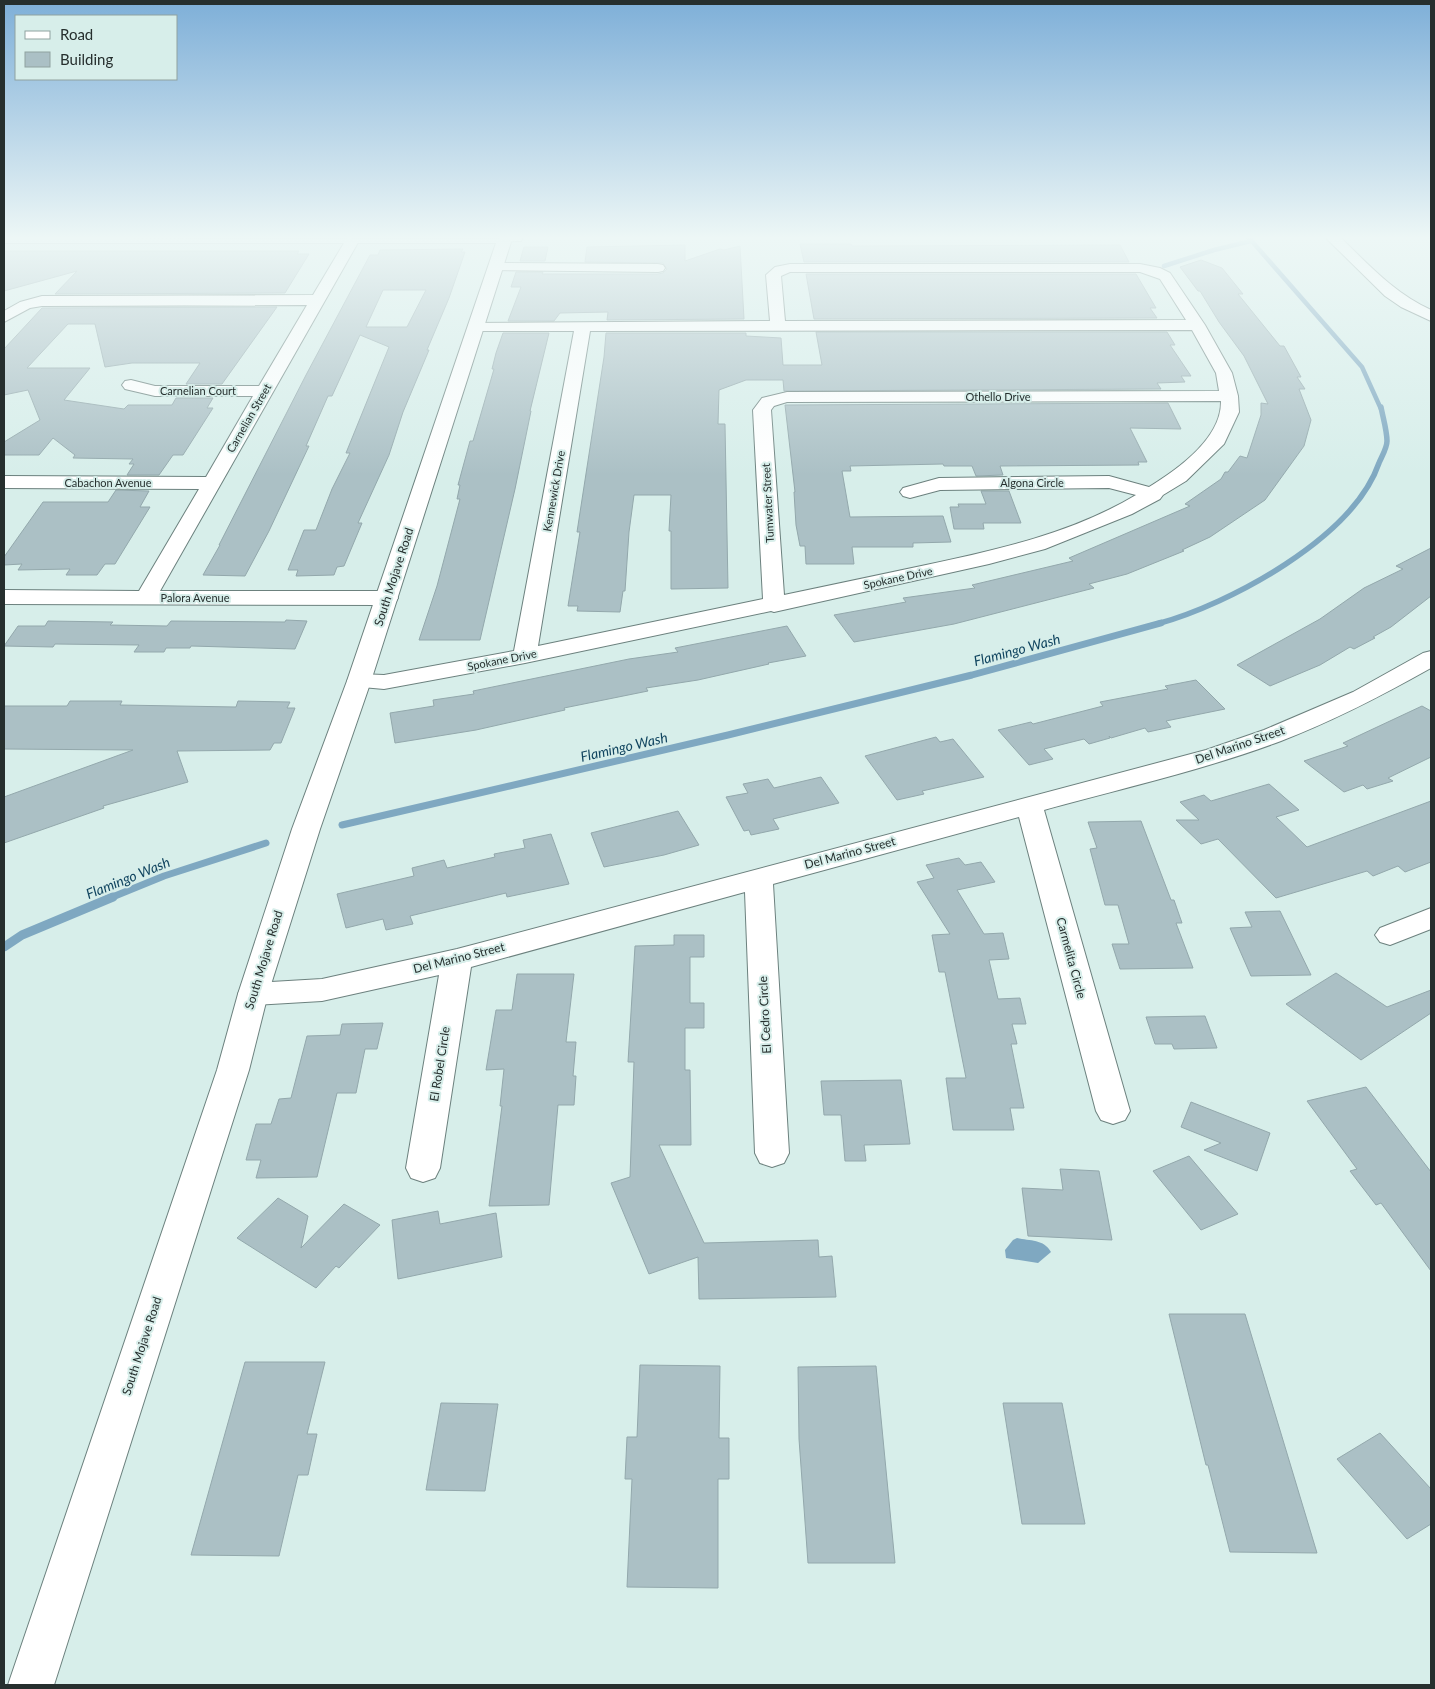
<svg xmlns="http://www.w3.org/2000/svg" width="1435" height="1689" viewBox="0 0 1435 1689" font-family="Lato,sans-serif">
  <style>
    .water { fill: #7fa8c1 }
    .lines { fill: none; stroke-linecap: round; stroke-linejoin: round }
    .stream-far3 { stroke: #7fa8c1; stroke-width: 4.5 }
    .stream-far2 { stroke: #7fa8c1; stroke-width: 5.5 }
    .stream-far1 { stroke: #7fa8c1; stroke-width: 7 }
    .stream { stroke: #7fa8c1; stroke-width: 9 }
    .building { fill: #abc0c5; stroke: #93a8ac; fill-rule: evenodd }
    .minor-casing { stroke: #6c817e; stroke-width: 2 }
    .tertiary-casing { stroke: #6c817e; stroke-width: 2 }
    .minor { fill: #fff; fill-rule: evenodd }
    .tertiary { fill: #fff; fill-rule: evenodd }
    .labels { text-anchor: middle; stroke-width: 4; stroke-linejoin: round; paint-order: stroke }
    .far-street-label { font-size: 11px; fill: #262f2e; stroke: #d7eeea }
    .street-label { font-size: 12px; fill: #262f2e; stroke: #d7eeea }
    .water-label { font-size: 14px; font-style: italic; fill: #10445f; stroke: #d7eeea }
  </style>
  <rect width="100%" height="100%" fill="#d7eeea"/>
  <!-- water -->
  <path class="water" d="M 1017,1238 C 1030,1241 1044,1239 1051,1252 L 1038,1263 L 1006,1258 L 1005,1250 L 1013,1240 Z"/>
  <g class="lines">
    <!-- stream-far3 -->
    <g class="stream-far3">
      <polyline points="1249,238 1362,367 1381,409"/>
      <polyline points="1164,266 1214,250 1251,241"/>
    </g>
    <!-- stream-far2 -->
    <path class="stream-far2" d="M 1157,624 C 1230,604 1353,538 1379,463 C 1382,456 1387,448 1387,441 C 1387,431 1383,418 1381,407"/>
    <!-- stream-far1 -->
    <g class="stream-far1">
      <polyline points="342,825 728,735 972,675 1161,623"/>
      <polyline points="110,898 164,876 266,843"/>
    </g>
    <!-- stream -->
    <polyline class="stream" points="4,947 22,935 113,897"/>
  </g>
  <!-- building -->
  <g class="building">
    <polygon points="800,244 851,244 852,246 1120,245 1129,262 804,262"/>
    <polygon points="685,245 685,261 720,249 724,250 740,246 744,319 607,320 608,312 560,313 554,321 508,321 521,287 511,287 516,272 543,272 542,274 658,274 663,273 667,269 663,263 585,262 587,247"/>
    <polygon points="524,247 548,247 545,261 520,261"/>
    <path d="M 463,249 L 461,252 L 465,252 L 449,298 L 427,350 L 429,350 L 403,412 L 389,455 L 358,523 L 362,523 L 344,566 L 337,567 L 334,575 L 296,576 L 298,570 L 288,570 L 304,530 L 316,530 L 332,489 L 350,453 L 346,453 L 389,347 L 360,335 L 332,396 L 328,396 L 306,446 L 309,446 L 269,531 L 245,576 L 203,575 L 220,545 L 219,545 L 306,375 L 370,255 L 378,255 L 380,250 ZM 383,290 L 426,290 L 407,327 L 366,327 Z"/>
    <polygon points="4,251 299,251 297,254 309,254 285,293 55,294 77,271 4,291"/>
    <polygon points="1201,260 1222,268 1243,294 1238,294 1280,346 1284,346 1301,377 1297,377 1305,389 1299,389 1311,420 1304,446 1265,500 1210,537 1182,550 1184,551 1127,574 1089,584 1094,588 954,624 854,642 834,615 906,602 903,598 975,588 972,585 1073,561 1069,558 1190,506 1185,504 1221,479 1225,472 1228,472 1240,456 1247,458 1261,415 1261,403 1268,404 1244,356 1219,322 1200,291 1198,291 1180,267"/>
    <polygon points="806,274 1136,274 1156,308 1150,308 1157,318 814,319"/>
    <polygon points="277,307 222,384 186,384 200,363 132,363 105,367 95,324 68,324 27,368 90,368 64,400 124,409 128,405 172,405 176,398 213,398 207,408 213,408 183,455 173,455 159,475 127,475 134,464 129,464 133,459 73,458 75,455 53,438 39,455 4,455 4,442 40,420 28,390 4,395 4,349 42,308"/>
    <polygon points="816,332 1167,332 1175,345 1170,345 1191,376 1181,376 1185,382 1157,383 1161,389 784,391 783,380 746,380 719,390 718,424 725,424 728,588 671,589 671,531 669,531 671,495 634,495 629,532 625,591 623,591 620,612 577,611 578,606 568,606 580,532 577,532 604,357 606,333 746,333 746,336 781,338 783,365 822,365"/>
    <polygon points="503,333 549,333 530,411 531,411 515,489 480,640 419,640 437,586 460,499 457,499 460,485 458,485 470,441 473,441 494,369 492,369 496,353"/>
    <polygon points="1168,403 1181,429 1130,428 1147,462 1138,462 1139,465 1000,466 1003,475 976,476 972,466 944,466 943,464 850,466 851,471 842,471 850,517 943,516 951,542 913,543 913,547 852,547 854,564 806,564 805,546 800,546 796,525 794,492 795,492 785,405"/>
    <polygon points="116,490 149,491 140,507 150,507 115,564 105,564 97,575 66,575 70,569 18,570 22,564 4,565 4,557 43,502 108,502"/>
    <polygon points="981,491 1009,491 1021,523 983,523 984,529 954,529 950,507 959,507 958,504 986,504"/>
    <polygon points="1431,548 1431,596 1391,627 1373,637 1375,638 1354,649 1350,647 1320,665 1270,686 1237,665 1320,619 1364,588 1403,569 1396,566"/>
    <polygon points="286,620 307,621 295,649 191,646 190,648 166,648 164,652 134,652 139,645 55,644 53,647 4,646 18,626 45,626 48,621 113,622 110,625 167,626 171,621 285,622"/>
    <polygon points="787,626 806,656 768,663 769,664 698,680 646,688 648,691 564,708 565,710 476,730 395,743 390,713 434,706 433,700 474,694 473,691 629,659 678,652 675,648"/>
    <polygon points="1196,680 1225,709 1166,721 1171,727 1148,732 1145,728 1111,738 1109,736 1110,738 1089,744 1084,739 1044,749 1053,759 1029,765 998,730 1031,722 1033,724 1103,706 1100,702 1168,689 1165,686"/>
    <polygon points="70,701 122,701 120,705 236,707 238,701 290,702 287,708 295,708 281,743 274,743 270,750 177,751 188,782 103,806 104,808 4,843 4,797 133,750 4,749 4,706 67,706"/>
    <polygon points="1422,706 1431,711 1431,757 1388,778 1393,781 1367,789 1363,785 1344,792 1304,761 1348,746 1343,743"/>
    <polygon points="936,737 940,742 953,739 984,777 922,791 924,794 897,800 865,756"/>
    <polygon points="821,777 839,803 773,819 779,829 751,835 749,830 744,831 726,797 748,793 743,784 768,779 774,788"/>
    <polygon points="1269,784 1299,810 1276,817 1307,847 1431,801 1431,862 1405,872 1398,866 1373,876 1367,871 1276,898 1218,839 1201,844 1176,820 1199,820 1180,802 1204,795 1211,801"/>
    <polygon points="678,811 699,845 664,855 604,867 591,833"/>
    <polygon points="1141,821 1171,900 1174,900 1182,923 1176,923 1193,968 1120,969 1112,944 1129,944 1118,905 1105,905 1090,849 1097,848 1088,822"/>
    <polygon points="551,834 569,884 507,897 506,893 410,916 413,924 386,930 383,919 346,928 337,894 414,876 412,868 444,860 447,868 495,857 494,854 525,848 523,840"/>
    <polygon points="959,858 965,865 981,862 995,882 957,890 984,934 1003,933 1009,959 989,960 998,999 1020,998 1026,1024 1012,1024 1017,1044 1011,1044 1024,1108 1010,1108 1014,1130 953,1130 946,1078 966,1078 945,972 939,972 932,935 950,934 917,882 934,878 926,865"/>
    <polygon points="1280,911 1311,975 1251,976 1230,928 1252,927 1245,912"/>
    <polygon points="674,935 704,935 704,957 690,957 690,1003 704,1003 704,1028 685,1028 685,1070 690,1070 691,1145 659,1145 704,1243 818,1240 819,1257 832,1256 836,1297 699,1299 698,1257 649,1274 611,1183 630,1177 634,1062 628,1062 635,946 674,945"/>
    <polygon points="1336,973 1387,1007 1431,990 1431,1013 1361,1060 1286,1004"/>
    <polygon points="517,974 574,974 566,1042 576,1042 573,1076 576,1076 574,1105 558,1105 549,1205 489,1206 502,1106 500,1106 504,1069 486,1070 496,1010 512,1010"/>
    <polygon points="1205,1016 1217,1048 1174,1049 1172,1044 1155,1044 1146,1017"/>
    <polygon points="383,1023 377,1049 365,1049 356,1093 337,1093 317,1177 256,1178 261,1160 246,1160 256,1124 271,1124 279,1099 291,1098 307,1036 340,1035 342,1024"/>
    <polygon points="901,1080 910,1144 864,1145 866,1161 845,1161 841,1115 824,1115 821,1081"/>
    <polygon points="1366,1087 1431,1172 1431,1271 1381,1203 1376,1205 1350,1171 1357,1169 1307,1101"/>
    <polygon points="1191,1102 1270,1133 1257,1171 1204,1150 1221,1143 1181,1127"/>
    <polygon points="1189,1156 1238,1214 1201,1230 1153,1171"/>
    <polygon points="1060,1169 1099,1171 1112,1240 1028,1236 1022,1188 1063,1190"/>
    <polygon points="278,1198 308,1216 301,1248 344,1204 380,1225 339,1268 336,1266 316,1288 237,1238"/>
    <polygon points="438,1211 440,1224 496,1213 502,1257 398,1279 392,1220"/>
    <polygon points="1169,1314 1245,1314 1317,1553 1230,1552 1208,1465 1206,1465"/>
    <polygon points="245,1362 325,1362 307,1434 317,1434 308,1475 298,1475 279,1556 191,1555"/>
    <polygon points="640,1365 720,1366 719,1438 729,1438 729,1479 718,1479 718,1588 627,1587 632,1479 625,1479 627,1437 637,1437"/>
    <polygon points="876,1366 895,1563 808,1563 799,1439 798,1367"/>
    <polygon points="441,1403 498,1404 485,1491 426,1490"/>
    <polygon points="1003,1403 1062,1403 1085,1524 1022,1524"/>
    <polygon points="1380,1433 1431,1489 1431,1524 1407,1539 1337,1459"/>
  </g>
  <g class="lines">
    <!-- minor casing -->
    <g class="minor-casing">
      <g id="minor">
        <polygon points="347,238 360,239 160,591 387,591 395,593 398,598 395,603 387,605 4,604 4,590 139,591 199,489 4,488 4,476 206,477 253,396 155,396 125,389 122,385 125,381 131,380 155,386 259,386 307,305 42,306 30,308 4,322 4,311 20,302 42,296 313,295"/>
        <polygon points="499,238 523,238 521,241 500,242"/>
        <path d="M 1326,238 L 1341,238 C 1370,266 1394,293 1431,310 L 1431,321 L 1401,307 L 1385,296 Z"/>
        <polygon points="496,263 658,264 663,265 665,268 663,271 658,272 491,270 489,267 491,264"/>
        <path d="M 790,264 L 1140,264 L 1160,268 L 1170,273 L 1205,325 L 1232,373 L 1238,396 L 1239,412 L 1224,444 L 1186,481 L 1163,495 L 1160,499 L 1132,514 L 1045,549 L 989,564 L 774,612 L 771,611 L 525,663 L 384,689 L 351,686 L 347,681 L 351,676 L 359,674 L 384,675 L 514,651 L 574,331 L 476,331 L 470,329 L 468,326 L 470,323 L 770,321 L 766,275 L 775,267 ZM 790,272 L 1140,272 L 1160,279 L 1186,320 L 785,321 L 781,276 ZM 1192,330 L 1216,373 L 1219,391 L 787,392 L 762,398 L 753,410 L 763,599 L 538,646 L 590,331 ZM 1221,401 C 1222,438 1177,470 1149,487 L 1109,476 L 939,478 L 903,488 L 900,492 L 903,496 L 910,498 L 940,490 L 1109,488 L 1136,495 C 1073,533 997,550 926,565 C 879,575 832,585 784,595 L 771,410 L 774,406 L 787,402 Z"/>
        <path d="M 1431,651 L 1431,668 C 1383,695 1333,721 1281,741 C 1204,770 1123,788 1044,810 L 1130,1111 L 1125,1120 L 1113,1124 L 1101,1120 L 1096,1111 L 1019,817 L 773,884 L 789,1153 L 784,1163 L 772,1167 L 760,1163 L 755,1153 L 745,892 L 471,967 L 440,1168 L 435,1178 L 423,1182 L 411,1178 L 406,1168 L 439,975 L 322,1001 L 253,1005 L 242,1002 L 238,994 L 242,986 L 253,983 L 322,979 L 457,949 L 1206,750 L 1264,730 L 1353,692 L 1423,653 Z"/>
        <polygon points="1431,908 1431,929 1390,945 1380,942 1375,935 1380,928"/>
      </g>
    </g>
    <!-- tertiary casing -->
    <g class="tertiary-casing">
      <polygon id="tertiary" points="4,238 512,239 371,681 320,829 268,994 249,1070 54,1685 8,1685 217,1070 238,994 292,829 347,681 496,243 4,243"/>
    </g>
    <!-- minor -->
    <use href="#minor" class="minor"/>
    <!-- tertiary -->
    <use href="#tertiary" class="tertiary"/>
  </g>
  <!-- sky -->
  <linearGradient id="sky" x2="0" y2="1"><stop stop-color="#7eafd8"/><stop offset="0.5" stop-color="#edf7f6"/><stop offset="1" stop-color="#edf7f6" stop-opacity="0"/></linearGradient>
  <rect width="1435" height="475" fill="url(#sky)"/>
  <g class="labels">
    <!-- far-street labels -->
    <g class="far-street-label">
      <text x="198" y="395">Carnelian Court</text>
      <text x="998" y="401">Othello Drive</text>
      <text transform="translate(249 418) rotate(-60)" y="4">Carnelian Street</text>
      <text x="108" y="487">Cabachon Avenue</text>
      <text x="1032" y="487">Algona Circle</text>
      <text transform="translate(554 491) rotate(-80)" y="4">Kennewick Drive</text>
      <text transform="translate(768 503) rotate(-93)" y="4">Tumwater Street</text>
      <text transform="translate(898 578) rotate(-12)" y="4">Spokane Drive</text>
      <text x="195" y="602">Palora Avenue</text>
      <text transform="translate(502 660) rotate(-11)" y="4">Spokane Drive</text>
    </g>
    <!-- street labels -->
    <g class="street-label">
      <text transform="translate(394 577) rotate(-72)" y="4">South Mojave Road</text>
      <text transform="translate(1240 745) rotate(-19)" y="4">Del Marino Street</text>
      <text transform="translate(850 853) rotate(-15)" y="4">Del Marino Street</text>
      <text transform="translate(459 958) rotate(-14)" y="4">Del Marino Street</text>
      <text transform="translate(1071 958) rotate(75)" y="4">Carmelita Circle</text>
      <text transform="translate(264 960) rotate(-73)" y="4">South Mojave Road</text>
      <text transform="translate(765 1015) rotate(-93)" y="4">El Cedro Circle</text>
      <text transform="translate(440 1064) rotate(-81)" y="4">El Robel Circle</text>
      <text transform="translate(142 1346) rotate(-72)" y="4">South Mojave Road</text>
    </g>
    <!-- water labels -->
    <g class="water-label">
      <text transform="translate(1017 650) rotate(-15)" y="5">Flamingo Wash</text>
      <text transform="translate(624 747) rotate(-13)" y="5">Flamingo Wash</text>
      <text transform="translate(128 878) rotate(-22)" y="5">Flamingo Wash</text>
    </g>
  </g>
  <!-- border -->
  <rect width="1435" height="1689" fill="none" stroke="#262f2e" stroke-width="10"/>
  <!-- legend -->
  <rect x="15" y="15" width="162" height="65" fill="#d7eeea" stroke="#90a29f"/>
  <rect x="25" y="31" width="25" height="8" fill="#ffffff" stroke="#90a29f"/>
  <text x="60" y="40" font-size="15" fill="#262f2e">Road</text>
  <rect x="25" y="52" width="25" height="15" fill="#abc0c5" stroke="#90a29f"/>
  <text x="60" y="65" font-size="15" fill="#262f2e">Building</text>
</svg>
